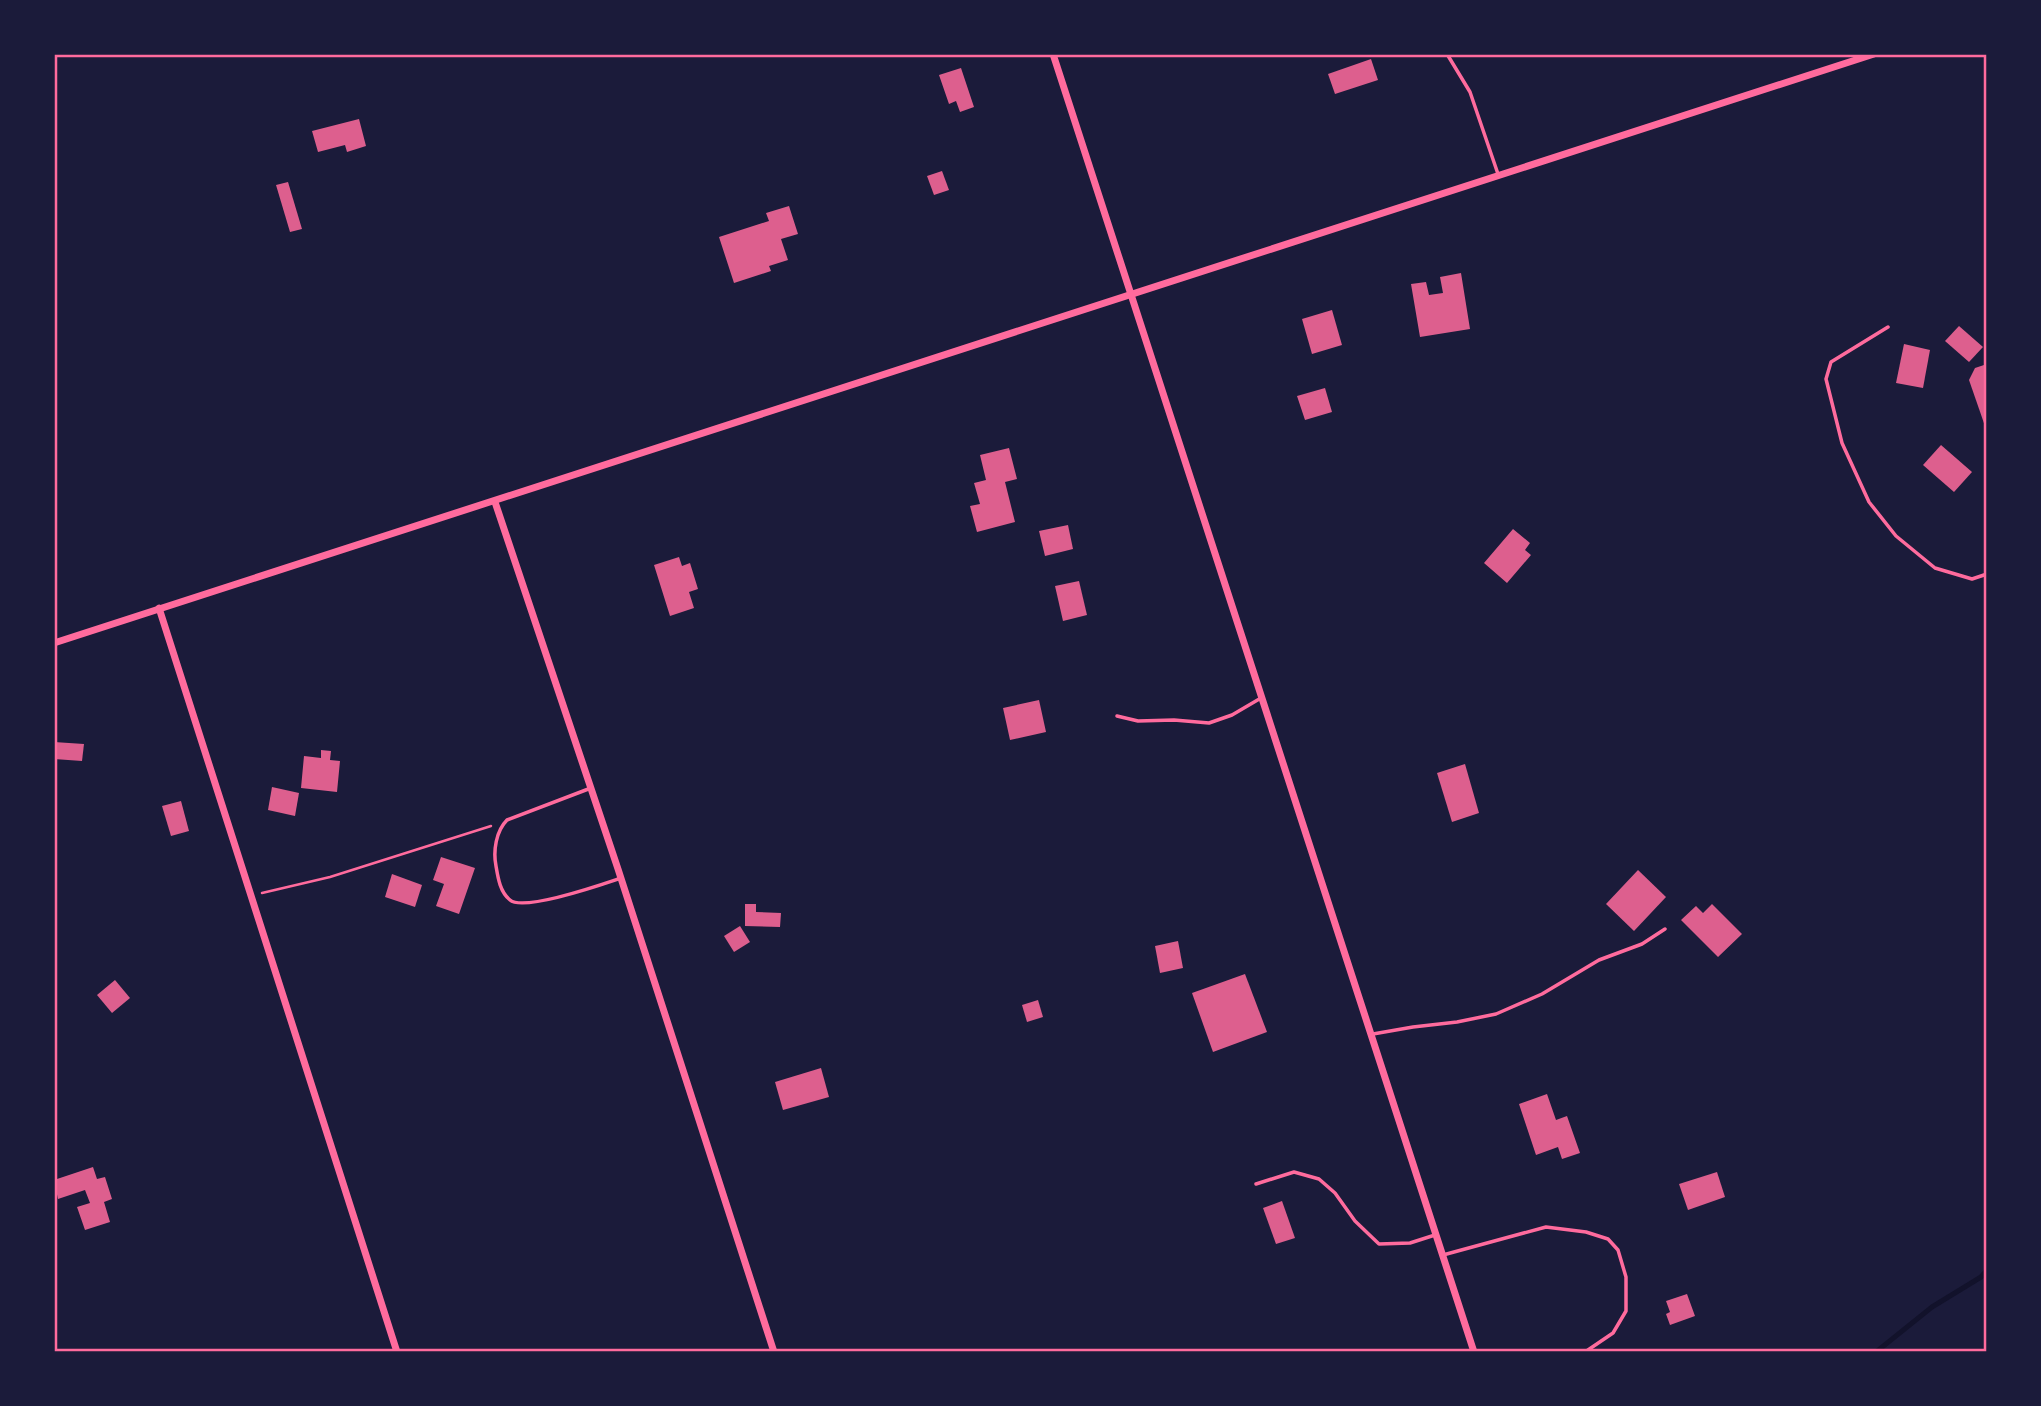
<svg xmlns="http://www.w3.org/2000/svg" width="2041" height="1406" viewBox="0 0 2041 1406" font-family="Signika,sans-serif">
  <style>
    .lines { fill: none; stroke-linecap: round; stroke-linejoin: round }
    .stream { stroke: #12122b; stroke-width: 5 }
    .building { fill: #dd5f8e }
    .path { stroke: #ff6b9d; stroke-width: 2.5 }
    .service { stroke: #ff6b9d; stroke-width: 3.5 }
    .minor { stroke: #ff6b9d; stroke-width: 7 }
    .neatline { fill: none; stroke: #ff6b9d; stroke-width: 2.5 }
  </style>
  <rect width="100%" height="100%" fill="#1b1b3a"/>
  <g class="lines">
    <!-- stream -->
    <polyline class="stream" points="1876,1352 1932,1307 1981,1277 1987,1270"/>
  </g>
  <!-- building -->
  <g class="building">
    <polygon points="1371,59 1378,80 1335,94 1328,74"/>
    <polygon points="961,68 974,107 960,112 956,101 949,104 939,75"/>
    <polygon points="359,119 366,146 347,152 345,145 318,152 312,131"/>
    <polygon points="942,171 949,190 934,195 927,176"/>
    <polygon points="288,182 302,229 290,232 276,185"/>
    <polygon points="789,206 798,234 781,239 788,260 769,266 771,271 734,283 719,237 769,221 766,213"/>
    <polygon points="1461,273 1470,329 1420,337 1411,284 1426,282 1429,295 1443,293 1440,277"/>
    <polygon points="1332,310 1342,345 1312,354 1302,319"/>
    <polygon points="1959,326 1983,347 1969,362 1945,341"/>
    <polygon points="1904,344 1930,350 1923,388 1896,383"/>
    <polygon points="1987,364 1987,429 1986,429 1969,380 1975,368"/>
    <polygon points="1325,388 1332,412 1305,420 1297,396"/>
    <polygon points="1941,445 1972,472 1954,492 1923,465"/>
    <polygon points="1009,448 1017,479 1005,482 1015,522 977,532 970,506 980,504 974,483 986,480 980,455"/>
    <polygon points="1068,525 1073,549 1045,556 1039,531"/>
    <polygon points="1513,529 1530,543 1525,550 1531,555 1507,583 1484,563"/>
    <polygon points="679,557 682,566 690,563 698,589 689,592 694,608 670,616 654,565"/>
    <polygon points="1079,581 1087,615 1063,621 1055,586"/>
    <polygon points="1039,700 1046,732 1010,740 1003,708"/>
    <polygon points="54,742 84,744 82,761 54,759"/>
    <polygon points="321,750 331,751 330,760 340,761 337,792 301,788 304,756 321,758"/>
    <polygon points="1465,764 1479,813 1452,822 1437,773"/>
    <polygon points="272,787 299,793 295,816 268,810"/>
    <polygon points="181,801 189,831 171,836 162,806"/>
    <polygon points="441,857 475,868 459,914 436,906 444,884 433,880"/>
    <polygon points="1638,870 1666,897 1634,931 1606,904"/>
    <polygon points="392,874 422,885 415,907 385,897"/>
    <polygon points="745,904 756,904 756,912 781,913 780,927 745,926"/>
    <polygon points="1712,904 1742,934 1718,957 1681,920 1696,906 1703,913"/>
    <polygon points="740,926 750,942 734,952 724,936"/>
    <polygon points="1178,941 1183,968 1160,973 1155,946"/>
    <polygon points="1245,974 1267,1032 1213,1052 1192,993"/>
    <polygon points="115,980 130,998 112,1013 97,995"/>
    <polygon points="1038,1000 1043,1017 1027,1022 1022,1005"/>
    <polygon points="821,1068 829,1097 783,1110 775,1082"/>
    <polygon points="1547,1094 1556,1120 1567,1116 1580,1153 1562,1159 1558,1147 1536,1155 1519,1104"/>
    <polygon points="93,1167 97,1179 105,1177 112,1199 104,1202 110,1222 85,1230 77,1207 90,1203 85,1190 58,1199 54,1180"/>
    <polygon points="1717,1172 1725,1197 1688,1210 1679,1184"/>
    <polygon points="1282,1201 1295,1238 1276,1244 1263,1208"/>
    <polygon points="1687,1294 1695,1316 1670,1325 1666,1314 1670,1312 1666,1301"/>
  </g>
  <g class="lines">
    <!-- path -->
    <polyline class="path" points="262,893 330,877 491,826"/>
    <!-- service -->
    <g class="service">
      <polyline points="1447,54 1470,92 1498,174"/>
      <polyline points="1888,327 1831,362 1826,379 1842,443 1869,502 1896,536 1935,568 1972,579 1987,574"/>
      <polyline points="1117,716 1138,721 1174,720 1209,723 1232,715 1261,698"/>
      <path d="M 591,788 L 507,820 C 496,831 493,851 496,866 C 498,878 500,892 510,900 C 524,912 603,884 621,878"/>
      <polyline points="1373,1034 1413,1027 1457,1022 1496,1014 1542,994 1599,960 1642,944 1665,929"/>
      <polyline points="1256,1184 1294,1172 1319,1179 1335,1193 1355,1221 1379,1244 1410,1243 1435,1235"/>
      <polyline points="1443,1255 1546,1227 1586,1232 1608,1239 1618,1250 1626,1277 1626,1311 1613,1333 1585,1352"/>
    </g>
    <!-- minor -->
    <g class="minor">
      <polyline points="1053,54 1474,1352"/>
      <polyline points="495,502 618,869 774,1352"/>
      <polyline points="159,608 397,1352"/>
      <polyline points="54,643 1874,54"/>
    </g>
  </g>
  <!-- border -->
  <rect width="2041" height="1406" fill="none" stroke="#1b1b3a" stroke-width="112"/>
  <rect x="56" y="56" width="1929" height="1294" class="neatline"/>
</svg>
